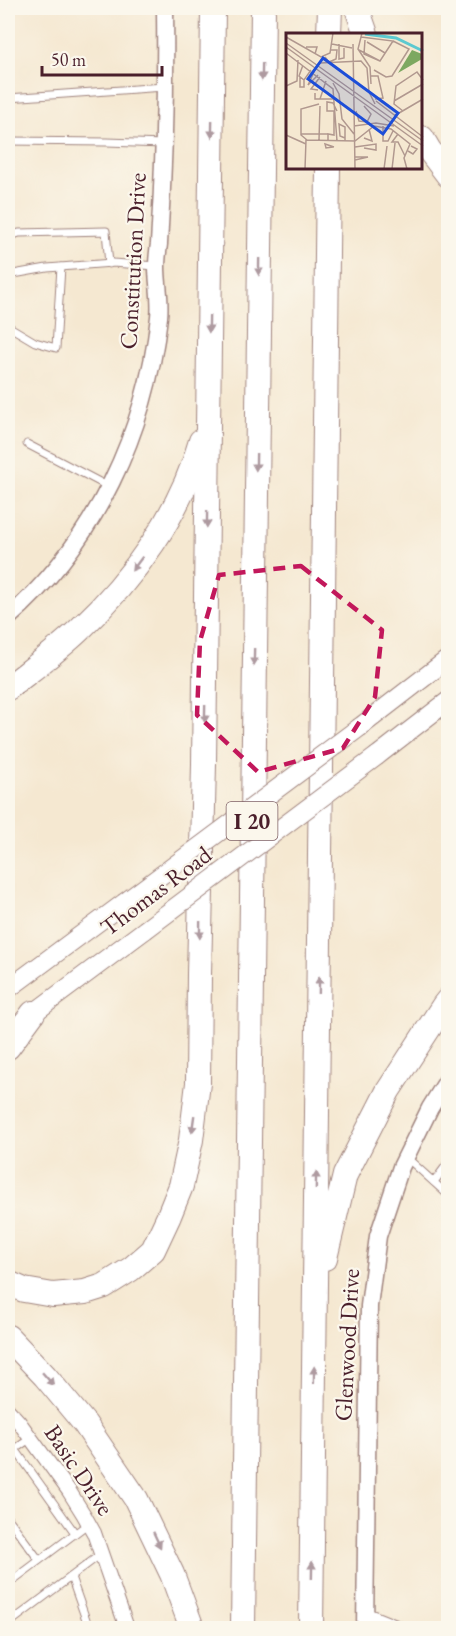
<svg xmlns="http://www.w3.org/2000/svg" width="456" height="1636" viewBox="0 0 456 1636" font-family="'EB Garamond',serif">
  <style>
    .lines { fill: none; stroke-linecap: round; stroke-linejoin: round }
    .service-casing { stroke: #a0847e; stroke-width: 9 }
    .minor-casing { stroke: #a0847e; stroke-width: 16 }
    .tertiary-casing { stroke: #a0847e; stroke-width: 19 }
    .secondary-casing { stroke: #a0847e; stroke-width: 20 }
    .motorway-casing { stroke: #a0847e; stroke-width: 26 }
    .service { stroke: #fff; stroke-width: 7 }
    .minor { stroke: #fff; stroke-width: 14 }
    .tertiary { stroke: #fff; stroke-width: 16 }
    .secondary { stroke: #fff; stroke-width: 18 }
    .motorway { stroke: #fff; stroke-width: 24 }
    .secondary-bridge-casing { stroke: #a0847e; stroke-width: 20; stroke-linecap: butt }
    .secondary-bridge { stroke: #fff; stroke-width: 18 }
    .oneway { fill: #ae9aa0 }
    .marked { fill: none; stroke: #c2185b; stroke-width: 4.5; stroke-dasharray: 12 8; stroke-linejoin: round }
    .labels { text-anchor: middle; stroke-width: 4.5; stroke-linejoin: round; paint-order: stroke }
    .shield { fill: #fbf7ec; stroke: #7f6065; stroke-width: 1.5 }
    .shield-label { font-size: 22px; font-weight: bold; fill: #4a1f2b }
    .street-label { font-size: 24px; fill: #4a1f2b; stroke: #fbf7ec }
    .inset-river { fill: none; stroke: #5cc9d0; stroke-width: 3 }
    .inset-road { fill: none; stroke: #b1988f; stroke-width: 1.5 }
    .view { fill: #1d4ed8; fill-opacity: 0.15; stroke: #1d4ed8; stroke-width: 3 }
    .inset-edge { fill: none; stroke: #4a1f2b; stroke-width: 3 }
  </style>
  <rect width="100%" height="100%" fill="#fbf7ec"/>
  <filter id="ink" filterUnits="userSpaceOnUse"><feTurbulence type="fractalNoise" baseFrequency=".0167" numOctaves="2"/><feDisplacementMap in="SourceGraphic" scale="12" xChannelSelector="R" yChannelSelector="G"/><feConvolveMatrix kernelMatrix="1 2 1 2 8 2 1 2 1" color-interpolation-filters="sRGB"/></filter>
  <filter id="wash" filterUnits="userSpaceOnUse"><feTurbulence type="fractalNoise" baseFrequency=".008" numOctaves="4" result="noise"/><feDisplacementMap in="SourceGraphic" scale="24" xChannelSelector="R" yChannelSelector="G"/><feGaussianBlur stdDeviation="1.35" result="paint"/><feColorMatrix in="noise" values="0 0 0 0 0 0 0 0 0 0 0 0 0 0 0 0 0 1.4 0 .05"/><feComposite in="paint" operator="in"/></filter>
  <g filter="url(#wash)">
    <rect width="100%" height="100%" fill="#f5e8d1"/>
  </g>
  <g filter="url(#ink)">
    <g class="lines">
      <!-- service casing -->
      <g class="service-casing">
        <g id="service">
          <polyline points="8,98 164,87"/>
          <polyline points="8,141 107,142 163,144"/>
          <polyline points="8,237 19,233 106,231 109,264"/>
          <polyline points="8,275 47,268 112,263 157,266"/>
          <polyline points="8,326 35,342 56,348 61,267"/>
          <polyline points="27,444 109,487"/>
          <polyline points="406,1157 448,1195"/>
          <polyline points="434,1182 448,1163"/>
          <polyline points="15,1449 75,1533"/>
          <polyline points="8,1454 31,1438"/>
          <polyline points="8,1518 39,1560"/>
          <polyline points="71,1577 89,1628"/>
          <polyline points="8,1584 89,1523"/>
          <polyline points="8,1624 101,1554"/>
        </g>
      </g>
      <!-- minor casing -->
      <g class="minor-casing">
        <g id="minor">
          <polyline points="8,1410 19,1422 69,1491 84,1515 94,1533 127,1628"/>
          <polyline points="366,1615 398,1628"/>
        </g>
      </g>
      <!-- tertiary casing -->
      <g class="tertiary-casing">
        <g id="tertiary">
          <path d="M 8,618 C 96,541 146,432 159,317 C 161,300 157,283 157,267 C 157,259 158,251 159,244 C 164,165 166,86 165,8"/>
          <polyline points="365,1628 369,1306 378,1236 401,1167 430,1108 448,1079"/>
        </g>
      </g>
      <!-- secondary casing -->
      <g class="secondary-casing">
        <g id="secondary">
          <polyline points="360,727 448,659"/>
          <polyline points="377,756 448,701"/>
          <polyline points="8,989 124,903"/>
          <polyline points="23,1021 145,930"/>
        </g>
      </g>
      <!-- motorway casing -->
      <g class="motorway-casing">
        <g id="motorway">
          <polyline points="357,8 366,34"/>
          <polyline points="329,34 330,8"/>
          <polyline points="422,138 429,150 448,175"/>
          <path d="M 8,688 C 32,669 57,651 79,630 C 133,579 181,513 201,441"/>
          <polyline points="8,1047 33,1013"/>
          <polyline points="325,1258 345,1175 388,1091 444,1005 448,1000"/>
          <polyline points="8,1283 24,1290 53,1295 85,1292 104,1286 131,1269 153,1250 168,1218 181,1186 191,1140 198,1083 199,974 204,764 213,8"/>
          <polyline points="8,1337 45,1376 85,1424 136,1499 172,1574 192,1628"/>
          <polyline points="243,1628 263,8"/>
          <polyline points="311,1628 328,168"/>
        </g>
      </g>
      <!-- service -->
      <use href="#service" class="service"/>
      <!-- minor -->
      <use href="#minor" class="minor"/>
      <!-- tertiary -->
      <use href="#tertiary" class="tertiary"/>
      <!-- secondary -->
      <use href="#secondary" class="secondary"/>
      <!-- motorway -->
      <use href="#motorway" class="motorway"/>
      <!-- secondary-bridge casing -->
      <g class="secondary-bridge-casing">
        <g id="secondary-bridge">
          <polyline points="124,903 360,727"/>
          <polyline points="145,930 377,756"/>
        </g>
      </g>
      <!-- secondary-bridge -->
      <use href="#secondary-bridge" class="secondary-bridge"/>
    </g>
    <!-- one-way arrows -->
    <defs><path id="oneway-solid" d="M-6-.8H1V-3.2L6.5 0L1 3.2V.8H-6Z" transform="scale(1.5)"/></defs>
    <g class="oneway">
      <use href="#oneway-solid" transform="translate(262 72) rotate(91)"/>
      <use href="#oneway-solid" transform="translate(212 129) rotate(91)"/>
      <use href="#oneway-solid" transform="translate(259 267) rotate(91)"/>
      <use href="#oneway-solid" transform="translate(209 324) rotate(91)"/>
      <use href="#oneway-solid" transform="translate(256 462) rotate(91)"/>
      <use href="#oneway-solid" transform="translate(207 519) rotate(91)"/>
      <use href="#oneway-solid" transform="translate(137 564) rotate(127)"/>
      <use href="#oneway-solid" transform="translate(254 657) rotate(91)"/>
      <use href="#oneway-solid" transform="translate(205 714) rotate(91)"/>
      <use href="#oneway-solid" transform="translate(200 930) rotate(91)"/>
      <use href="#oneway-solid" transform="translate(319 985) rotate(-89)"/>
      <use href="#oneway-solid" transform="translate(193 1124) rotate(98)"/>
      <use href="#oneway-solid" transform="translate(316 1180) rotate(-89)"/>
      <use href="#oneway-solid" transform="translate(314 1375) rotate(-89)"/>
      <use href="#oneway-solid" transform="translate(48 1379) rotate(49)"/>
      <use href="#oneway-solid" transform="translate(157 1540) rotate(65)"/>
      <use href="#oneway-solid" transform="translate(312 1570) rotate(-89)"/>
    </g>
  </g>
  <!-- marked area -->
  <path class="marked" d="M 301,566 L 382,630 L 375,697 L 343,748 L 258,772 L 197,715 L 200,641 L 219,575 Z"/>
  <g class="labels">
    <!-- shield labels -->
    <rect class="shield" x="226.5" y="802" width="51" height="38" rx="4.5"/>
    <g class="shield-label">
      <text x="252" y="829">I 20</text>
    </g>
    <!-- street labels -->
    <g class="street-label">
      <text transform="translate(133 261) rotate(-87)" y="8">Constitution Drive</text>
      <text transform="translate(156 891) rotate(-37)" y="8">Thomas Road</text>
      <text transform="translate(347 1345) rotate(-87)" y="8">Glenwood Drive</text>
      <text transform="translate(79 1470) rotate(56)" y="8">Basic Drive</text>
    </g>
  </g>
  <!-- overview -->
  <g transform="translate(286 33)">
    <rect width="136" height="136" fill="#f5e8d1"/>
    <path d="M 126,17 L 136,21 L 136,26 L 112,40 Z" fill="#7da860"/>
    <path class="inset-river" d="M 79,1 L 110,5 L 137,18"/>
    <path class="inset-road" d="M 76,0 L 72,16 L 84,34 L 85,51M 0,4 L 35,24 L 44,20 L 47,0M 79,7 L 78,21 L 94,28M 81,9 L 99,20M 0,10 L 137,108M 46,11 L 66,15M 53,11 L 53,26 L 58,25 L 58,15M 67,11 L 69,136M 0,14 L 137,113M 20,14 L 31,14 L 29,21M 73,17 L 94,28 L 107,8 L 75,4M 0,20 L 47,56 L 51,108M 39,24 L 43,29 L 50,26 L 51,17 L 45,17M 34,30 L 75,28 L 81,35 L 83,59 L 89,71M 17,32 L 13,43 L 18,47 L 25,37M 88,37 L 100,44 L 106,43 L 123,16 L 107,8M 28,39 L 22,52 L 32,42M 85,43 L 92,43 L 97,65 L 89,66M 14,44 L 14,54 L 18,54 L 18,47M 47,50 L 53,61 L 56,86 L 68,101M 0,53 L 11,48 L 12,27M 32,57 L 25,56 L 34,44M 29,60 L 29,66 L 51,66M 34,66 L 40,48M 90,68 L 137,104M 108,68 L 137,51M 70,78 L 73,88 L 81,89 L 85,81 L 78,73M 117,78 L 108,71 L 110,53 L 131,39 L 137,47M 108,83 L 137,66M 68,93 L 90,90 L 108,93M 97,93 L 97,108 L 102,108 L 107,98M 15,101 L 42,101M 112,101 L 106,109 L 112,109 L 119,123M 0,102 L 20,111M 59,105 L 54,103 L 53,91 L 59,94 L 59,108M 78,105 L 86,108 L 83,96M 21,107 L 15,102 L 15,76 L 33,71M 33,107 L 34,73M 42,107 L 42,101 L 48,102 L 48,78 L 41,78 L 41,69 L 47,70 L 51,78M 47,114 L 40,115 L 39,111 L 48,114M 69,114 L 90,111 L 90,117 L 78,115M 122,118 L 127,121 L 131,116 L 125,113M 69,127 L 82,124 L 69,124M 19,136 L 20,107 L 69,108 L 88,93 L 105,96 L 124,111 L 118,125 L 121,136M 98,136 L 101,113M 106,136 L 109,110"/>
    <path class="view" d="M 37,25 L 112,80 L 97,101 L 22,46 Z"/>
    <rect width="136" height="136" class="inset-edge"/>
  </g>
  <!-- margin -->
  <rect width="456" height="1636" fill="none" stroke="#fbf7ec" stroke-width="30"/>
  <!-- scale -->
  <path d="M42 66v9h120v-9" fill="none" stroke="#4a1f2b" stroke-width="3"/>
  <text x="51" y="66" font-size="18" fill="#4a1f2b" stroke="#fbf7ec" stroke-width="4.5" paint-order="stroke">50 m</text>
</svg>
